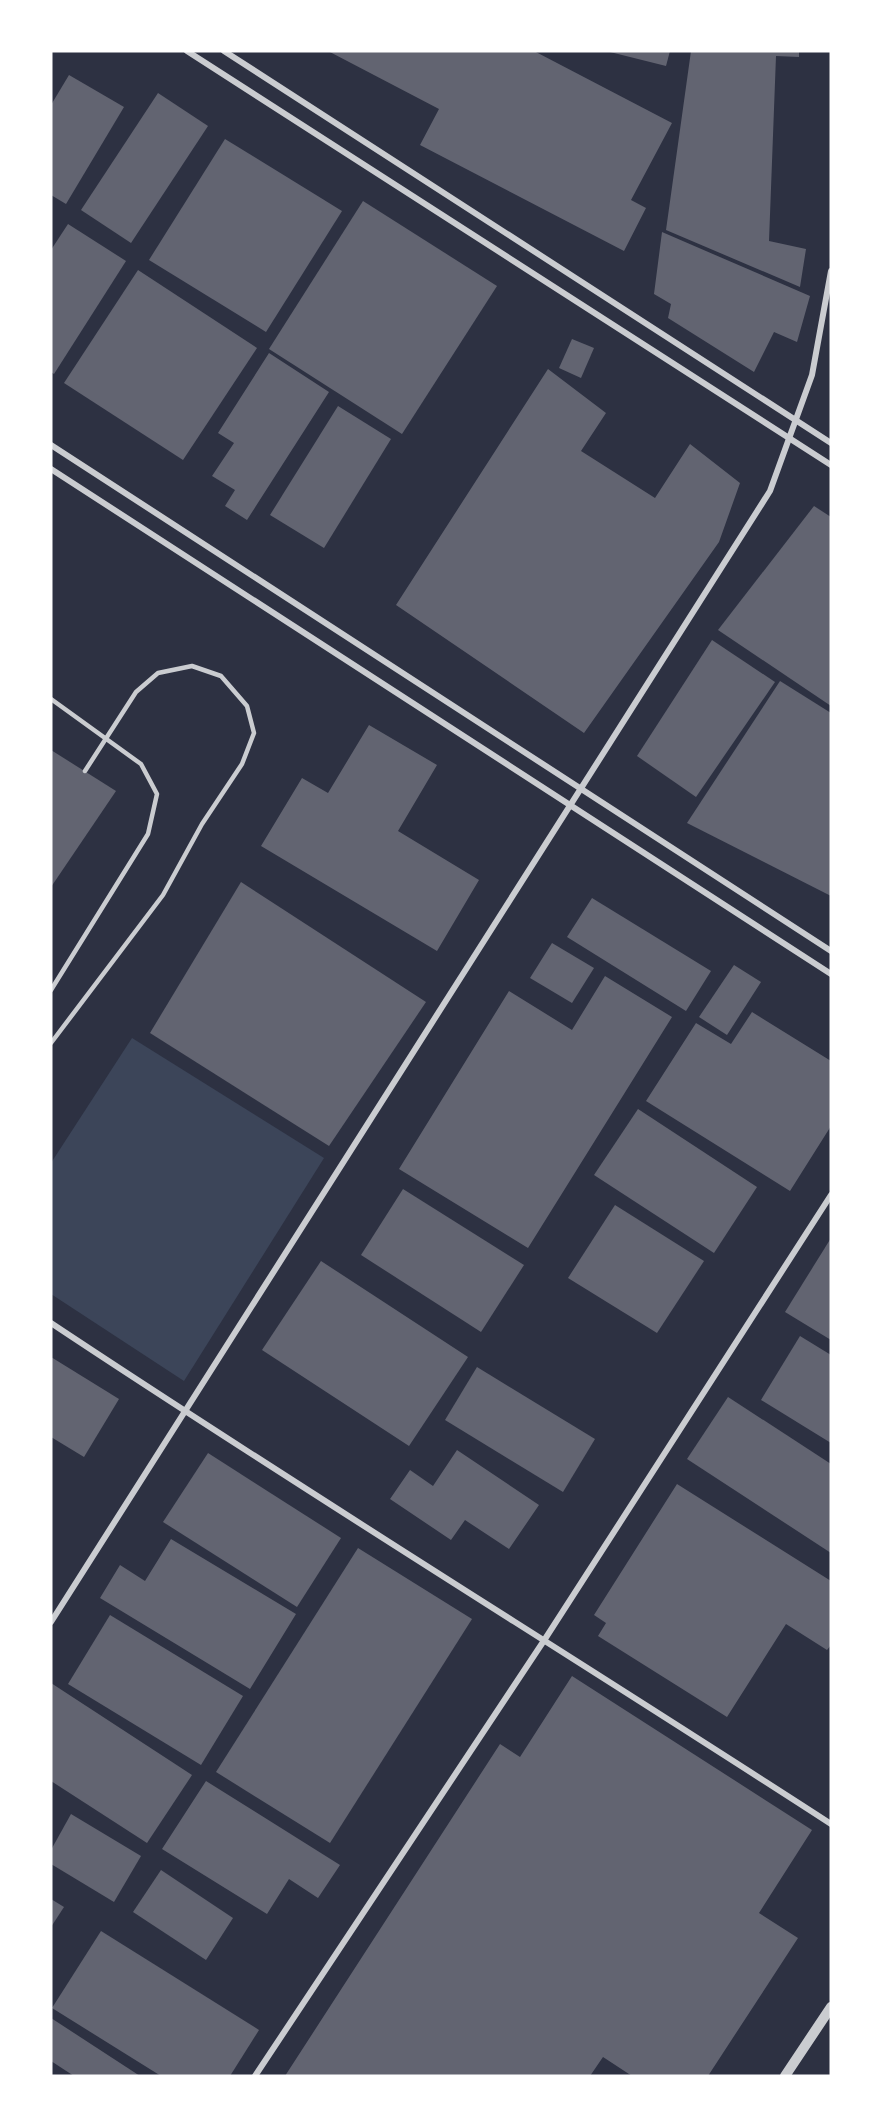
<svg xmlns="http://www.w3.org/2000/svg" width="882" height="2127" viewBox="0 0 882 2127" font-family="Commissioner,sans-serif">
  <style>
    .green { fill: #3c4559 }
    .building { fill: #626471 }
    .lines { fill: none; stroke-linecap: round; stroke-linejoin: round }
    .service { stroke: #caccd0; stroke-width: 4.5 }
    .minor { stroke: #caccd0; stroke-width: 6 }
    .tertiary { stroke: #caccd0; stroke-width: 10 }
  </style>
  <rect width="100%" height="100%" fill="#2d3142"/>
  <!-- green -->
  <polygon class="green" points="132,1038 324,1158 184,1381 51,1294 51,1163"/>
  <!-- building -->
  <g class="building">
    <polygon points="328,51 534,51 672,123 631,200 646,208 624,251 420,145 439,109"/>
    <polygon points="606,51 670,51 666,66"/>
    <polygon points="691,51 799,51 799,57 776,56 769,241 806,249 800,287 666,230"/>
    <polygon points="69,75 124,107 66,204 51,195 51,105"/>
    <polygon points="158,93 208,126 131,243 81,210"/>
    <polygon points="225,139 342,211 266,332 149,260"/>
    <polygon points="363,201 497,286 402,434 269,349"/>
    <polygon points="68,224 126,261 54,374 51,372 51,250"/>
    <polygon points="662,232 810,296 797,342 774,332 754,372 668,318 671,304 654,294"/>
    <polygon points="138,270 257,348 183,460 64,383"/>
    <polygon points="572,339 594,348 581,378 559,368"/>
    <polygon points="269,353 329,392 247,520 225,506 235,490 212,476 234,443 218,433"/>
    <polygon points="548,369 606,413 581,451 655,498 690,444 740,483 719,542 584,733 396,605"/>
    <polygon points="338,406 391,439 324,548 270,515"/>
    <polygon points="814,506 831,517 831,706 718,630"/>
    <polygon points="712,640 775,682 696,797 637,756"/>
    <polygon points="780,681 831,713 831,896 687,823"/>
    <polygon points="369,725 437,765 398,831 479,880 437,951 261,846 302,778 328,793"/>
    <polygon points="51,750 116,791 51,887"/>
    <polygon points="241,882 426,1002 329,1146 150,1033"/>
    <polygon points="592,898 711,971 686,1011 567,937"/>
    <polygon points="552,943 594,968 572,1003 530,978"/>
    <polygon points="734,965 761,982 727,1035 699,1017"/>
    <polygon points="605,976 672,1017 528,1248 399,1169 509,991 572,1030"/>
    <polygon points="752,1012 831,1061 831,1126 790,1191 646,1101 696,1023 731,1044"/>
    <polygon points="638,1109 757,1187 714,1253 594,1175"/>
    <polygon points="403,1189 524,1265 481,1332 361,1255"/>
    <polygon points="615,1205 704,1261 657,1333 568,1278"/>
    <polygon points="831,1238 831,1340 785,1312"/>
    <polygon points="321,1261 468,1357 409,1446 262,1350"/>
    <polygon points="800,1336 831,1355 831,1443 761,1400"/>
    <polygon points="51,1357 119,1399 84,1457 51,1437"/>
    <polygon points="477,1367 595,1439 563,1492 445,1420"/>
    <polygon points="728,1397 831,1464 831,1553 687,1459"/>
    <polygon points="457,1450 539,1505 509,1549 465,1520 451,1540 390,1499 410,1470 433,1486"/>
    <polygon points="208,1453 341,1538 297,1607 163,1522"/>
    <polygon points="677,1484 831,1581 831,1645 827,1650 786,1624 727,1717 598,1636 606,1623 594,1615"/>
    <polygon points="171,1539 296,1614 250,1689 100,1598 120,1565 145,1581"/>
    <polygon points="358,1548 472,1619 330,1843 216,1772"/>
    <polygon points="110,1615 243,1696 201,1765 68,1684"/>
    <polygon points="572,1676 812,1830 759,1913 798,1938 708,2076 632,2076 603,2057 590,2076 285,2076 500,1744 520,1757"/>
    <polygon points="51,1683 192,1775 147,1843 51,1781"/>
    <polygon points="206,1781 340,1865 318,1898 289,1879 267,1914 162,1849"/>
    <polygon points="71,1814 141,1856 114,1902 51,1864 51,1850"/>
    <polygon points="161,1870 233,1918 206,1960 133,1912"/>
    <polygon points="51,1899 64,1907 51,1927"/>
    <polygon points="101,1931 259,2030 230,2076 161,2076 52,2008"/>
    <polygon points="51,2018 140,2076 74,2076 51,2061"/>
  </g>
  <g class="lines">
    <!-- service -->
    <g class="service">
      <polyline points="51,699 141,764 157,794 148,834 51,990"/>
      <polyline points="51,1043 163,895 202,824 242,764 254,733 247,706 221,676 192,666 158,673 136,692 85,771"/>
    </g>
    <!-- minor -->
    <g class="minor">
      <polyline points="187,51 831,465"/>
      <polyline points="224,51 831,443"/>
      <polyline points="51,445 831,951"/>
      <polyline points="51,469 831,974"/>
      <path d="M 51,1323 C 308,1494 572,1656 831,1824"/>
      <polyline points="51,1622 770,491 812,375 831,271"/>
      <polyline points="255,2076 545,1639 831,1195"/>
    </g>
    <!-- tertiary -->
    <polyline class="tertiary" points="785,2076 831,2007"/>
  </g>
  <!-- border -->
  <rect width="882" height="2127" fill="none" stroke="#ffffff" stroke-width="105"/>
</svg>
